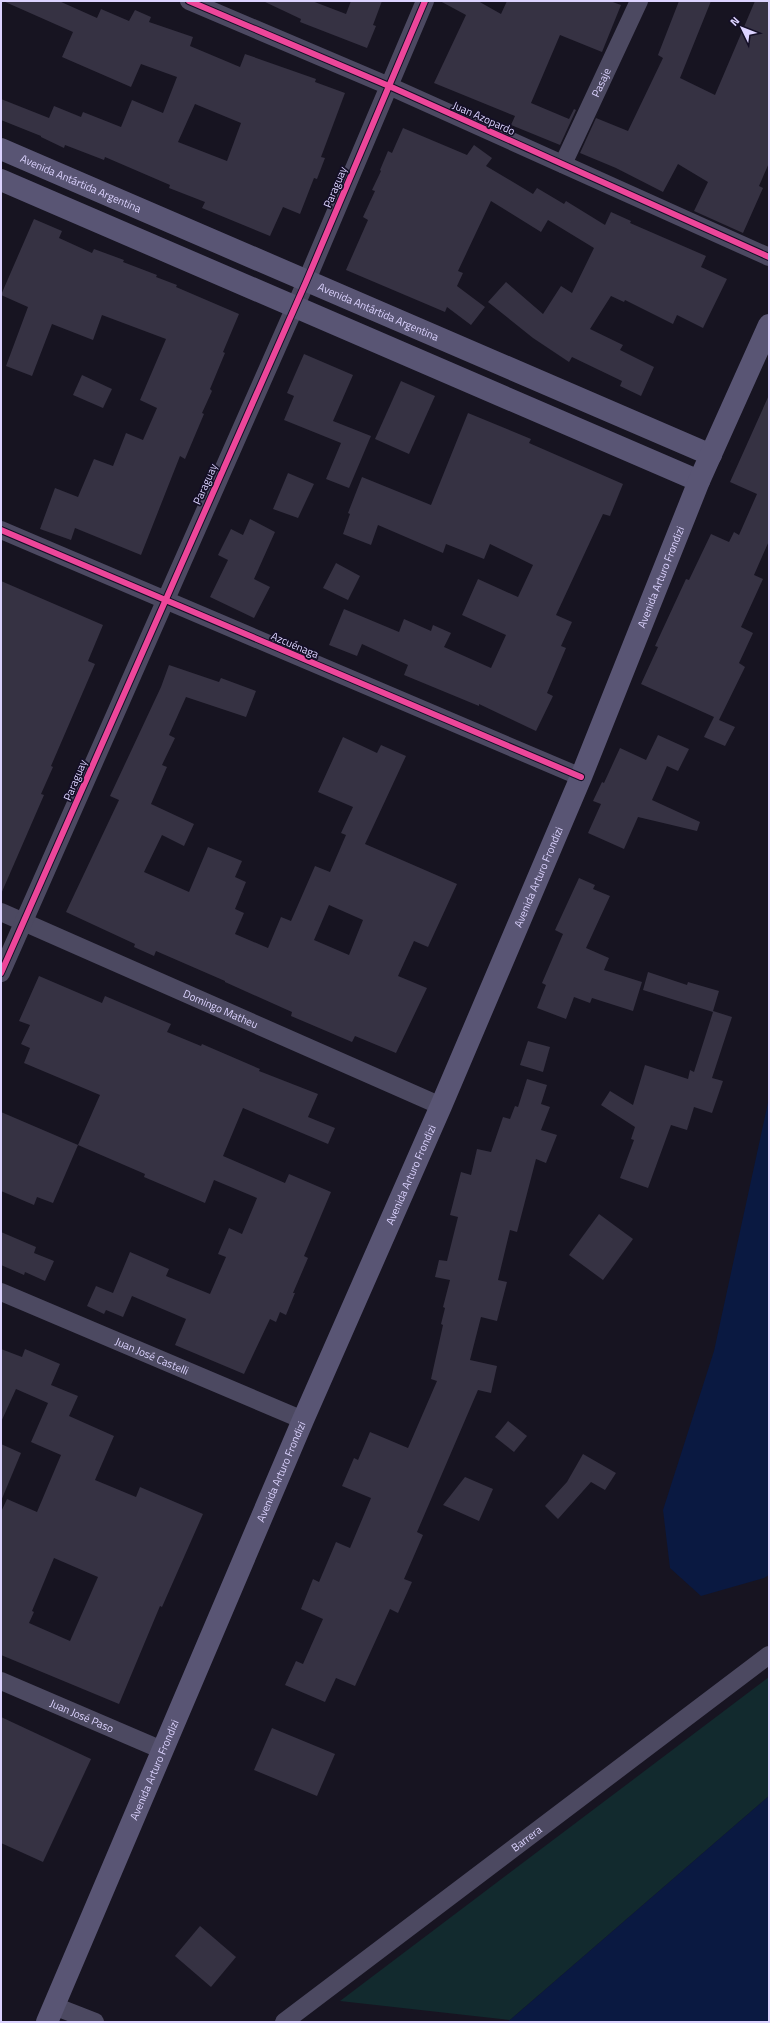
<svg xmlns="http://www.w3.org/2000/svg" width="770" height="2023" viewBox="0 0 770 2023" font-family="'Titillium Web',sans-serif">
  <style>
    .green { fill: #122a2e }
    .water { fill: #0a1941 }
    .building { fill: #363243; fill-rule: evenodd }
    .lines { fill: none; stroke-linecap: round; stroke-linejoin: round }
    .minor { stroke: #4c4961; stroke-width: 18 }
    .secondary { stroke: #595574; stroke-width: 22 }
    .cycleway-casing { stroke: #140f26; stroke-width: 8 }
    .cycleway { stroke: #ed469a; stroke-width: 6 }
    .labels { text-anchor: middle; stroke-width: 3.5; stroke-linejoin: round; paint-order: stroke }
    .street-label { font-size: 11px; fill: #dcd3ff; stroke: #140f26 }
  </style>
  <rect width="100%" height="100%" fill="#171421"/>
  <!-- green -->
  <polygon class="green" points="769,1677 769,1796 510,2020 340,2001"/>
  <!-- water -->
  <g class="water">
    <polygon points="769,1098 769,1575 764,1578 701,1596 670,1568 663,1510 714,1351"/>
    <polygon points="769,1796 769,2022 507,2022 510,2020"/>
  </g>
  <!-- building -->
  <g class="building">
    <path d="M 3,1 L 59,1 L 97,18 L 101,9 L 129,21 L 135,10 L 151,17 L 149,22 L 193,37 L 190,46 L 240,67 L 245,54 L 316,79 L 315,82 L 345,93 L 321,157 L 325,158 L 317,179 L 314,178 L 300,214 L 283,207 L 270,236 L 202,208 L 205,202 L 169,188 L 170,185 L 105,157 L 104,160 L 65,145 L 64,148 L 41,137 L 41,136 L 1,120 L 1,99 L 49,118 L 54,106 L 81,117 L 83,112 L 121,127 L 132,100 L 163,113 L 177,77 L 141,64 L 131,87 L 62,57 L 73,32 ZM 195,104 L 241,123 L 227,161 L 178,142 Z"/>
    <polygon points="263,1 312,1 346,14 351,1 382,1 373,25 376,26 367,48 300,22 301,19"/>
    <polygon points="440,1 478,1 501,14 507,1 610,1 621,5 602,52 560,35 531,103 569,119 574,109 576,110 560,145 511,125 515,116 434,83 466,15"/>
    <polygon points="679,1 711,1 680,78 715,95 755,1 769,1 769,163 759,186 763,188 743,233 694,211 708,182 678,164 663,192 616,168 580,153 596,118 628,131 663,58 658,55"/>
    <polygon points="403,128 467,155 474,145 492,158 486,166 533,194 537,188 564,204 566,201 605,225 611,212 631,221 630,223 706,256 701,267 727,279 703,328 677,315 673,324 625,300 624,302 611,296 590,329 623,345 620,350 654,367 641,396 620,386 622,381 572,357 569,362 533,338 488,302 506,282 543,314 561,286 572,293 594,248 548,220 541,232 491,201 458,271 463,273 457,286 485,307 471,325 447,307 445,312 346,270 368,220 363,217 375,191 372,190 381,171 380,170 388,151 392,153"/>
    <polygon points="34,219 62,231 59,238 92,253 94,249 124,260 123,262 157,275 156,277 177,285 176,287 239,314 223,352 225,353 210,389 212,391 202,413 204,414 185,459 180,456 141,555 75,528 71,540 40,529 55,488 78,497 94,459 113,466 126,433 143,440 157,408 140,400 166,339 102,315 93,340 52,324 32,376 6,366 28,307 1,295"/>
    <polygon points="304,354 353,375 333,421 371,436 349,488 326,479 341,443 284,420 294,396 287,393"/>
    <polygon points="82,375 112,389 103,408 73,395"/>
    <polygon points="401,381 435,396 409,454 375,439"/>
    <polygon points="769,395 769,541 754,575 763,579 741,627 753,633 739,663 745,667 719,720 735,727 725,746 704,737 714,717 641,684 658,647 655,646 686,579 689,580 711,534 729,542 734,532 739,535 757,494 730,482"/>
    <polygon points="468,413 531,439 529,443 623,484 610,516 603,514 556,615 572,622 561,646 566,648 547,693 553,696 536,731 479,704 479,706 404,675 408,665 362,644 357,656 329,645 344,609 399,632 404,619 431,631 433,625 451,633 444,647 491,668 506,635 462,615 478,579 518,597 533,565 490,544 484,559 446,544 443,553 378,525 371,545 343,534 350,514 348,513 362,477 431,505"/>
    <polygon points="288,473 314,484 298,518 273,509"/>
    <polygon points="250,519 275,532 254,579 270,587 254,618 210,597 228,560 218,555 231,529 243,535"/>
    <polygon points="336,563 360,576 348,600 323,588"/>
    <polygon points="1,581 103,625 88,661 95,664 51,766 53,767 41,794 44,795 1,894"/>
    <path d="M 169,665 L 219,682 L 221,678 L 256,691 L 246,717 L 186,697 L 169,735 L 175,738 L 162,765 L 167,767 L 151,804 L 194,824 L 184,846 L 162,835 L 144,872 L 189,892 L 208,847 L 242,861 L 235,877 L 246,882 L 235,909 L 244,913 L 235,934 L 268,948 L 281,917 L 291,921 L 315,866 L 330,872 L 346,835 L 341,833 L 353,807 L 318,792 L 343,737 L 377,753 L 381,745 L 406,756 L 365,844 L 457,884 L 428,947 L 414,941 L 398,976 L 427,988 L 396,1053 L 355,1036 L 352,1042 L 291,1016 L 292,1012 L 225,982 L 225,981 L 156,951 L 154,956 L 134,947 L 135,944 L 66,912 L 119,800 L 110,796 L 161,687 ZM 329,905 L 363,920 L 349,955 L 314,940 Z"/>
    <polygon points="658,735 689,749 678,771 667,766 652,800 700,822 697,831 638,817 624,849 588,833 601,804 593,801 602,782 604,783 620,748 646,760"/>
    <polygon points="579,878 595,885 593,889 610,896 586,948 609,958 604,970 642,982 633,1011 592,998 590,1003 574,997 566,1019 537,1008 546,985 542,983 563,934 555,930"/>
    <polygon points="648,972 687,985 688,982 719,991 713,1011 732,1017 712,1078 723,1081 712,1113 694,1107 687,1130 671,1125 648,1188 620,1178 634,1140 631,1139 635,1127 601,1105 610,1091 633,1105 645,1065 688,1079 690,1070 694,1072 713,1012 643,990"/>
    <polygon points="39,976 102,1003 105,996 171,1024 167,1032 201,1046 202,1044 260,1069 259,1071 318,1094 308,1117 335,1128 328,1144 243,1108 223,1156 285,1183 289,1174 331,1192 304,1256 308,1258 293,1293 295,1293 286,1315 280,1312 276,1322 270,1319 244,1374 175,1345 186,1319 132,1296 123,1317 106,1310 104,1314 87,1306 96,1286 113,1293 130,1252 169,1269 166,1276 210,1294 226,1257 218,1254 229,1228 242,1234 257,1198 214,1180 205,1203 144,1177 145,1174 78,1145 100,1095 24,1063 30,1048 21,1044 30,1025 19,1021"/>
    <polygon points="528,1041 550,1047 543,1072 520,1065"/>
    <polygon points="527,1079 547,1085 541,1104 550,1107 541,1130 557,1135 546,1163 536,1159 517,1232 510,1230 498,1280 507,1282 497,1321 481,1317 470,1360 497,1366 491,1393 478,1390 417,1532 423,1535 404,1579 412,1582 398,1613 390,1609 355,1686 336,1678 325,1702 285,1685 296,1661 303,1664 323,1619 301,1609 313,1579 319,1582 336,1542 350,1548 371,1498 342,1486 354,1458 358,1460 370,1432 408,1448 437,1381 431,1379 443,1325 441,1324 445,1308 443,1307 450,1280 435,1277 439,1260 447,1261 458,1217 450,1215 461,1172 471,1175 477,1149 491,1152 503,1117 510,1119 515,1106 518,1107"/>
    <polygon points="1,1112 78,1145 53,1203 37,1197 34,1205 1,1191"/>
    <polygon points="599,1214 633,1239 603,1280 569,1255"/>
    <polygon points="1,1232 36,1247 34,1253 54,1261 45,1281 25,1272 24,1275 1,1265"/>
    <path d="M 1,1349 L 22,1357 L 25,1349 L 60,1364 L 51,1385 L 78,1396 L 69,1416 L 114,1436 L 95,1480 L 136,1497 L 140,1487 L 203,1514 L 162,1607 L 160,1606 L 119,1704 L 1,1655 L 1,1512 L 7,1499 L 37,1512 L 61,1455 L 31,1442 L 48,1403 L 16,1389 L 1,1422 ZM 54,1558 L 98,1577 L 70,1641 L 29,1623 L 34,1612 L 32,1611 Z"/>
    <polygon points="508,1421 527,1436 514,1452 495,1437"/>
    <polygon points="1,1444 21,1453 1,1501"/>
    <polygon points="583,1454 616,1473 605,1490 591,1482 558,1519 545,1506 567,1482"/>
    <polygon points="465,1477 493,1489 479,1521 443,1505"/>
    <polygon points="1,1717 91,1759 43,1862 1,1843"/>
    <polygon points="272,1728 335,1754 317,1796 254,1770"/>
    <polygon points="200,1926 236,1957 211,1987 175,1956"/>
  </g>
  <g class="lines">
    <!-- minor -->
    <g class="minor">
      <polyline points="189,1 389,86 769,257"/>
      <path id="s1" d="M 563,164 L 639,1"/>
      <polyline points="1,530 581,777"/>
      <path id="s2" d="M 1,912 L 441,1106"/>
      <polyline points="1,973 306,282 425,1"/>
      <path id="s3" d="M 1,1292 L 303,1420"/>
      <path id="s4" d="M 1,1681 L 162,1750"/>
      <polyline points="54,2006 95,2022"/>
      <path id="s5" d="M 284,2022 L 769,1655"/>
    </g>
    <!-- secondary -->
    <g class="secondary">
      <path id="s6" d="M 1,149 L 711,455"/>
      <polyline points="1,180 699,481"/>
      <path id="s7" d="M 47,2022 L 303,1420 L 441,1106 L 581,777 L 699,481 L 769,325"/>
    </g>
    <!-- cycleway casing -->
    <g class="cycleway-casing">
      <g id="cycleway">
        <polyline points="189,1 389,86 769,257"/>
        <polyline points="1,530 581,777"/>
        <polyline points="1,973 306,282 425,1"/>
      </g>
    </g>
    <!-- cycleway -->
    <use href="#cycleway" class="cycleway"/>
  </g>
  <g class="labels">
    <!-- street labels -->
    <g class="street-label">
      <text dy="4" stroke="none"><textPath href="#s1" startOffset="90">Pasaje</textPath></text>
      <text transform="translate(484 118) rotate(24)" y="4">Juan Azopardo</text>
      <text dy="4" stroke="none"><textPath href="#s6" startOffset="87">Avenida Antártida Argentina</textPath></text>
      <text transform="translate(335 187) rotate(-67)" y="4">Paraguay</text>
      <text dy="4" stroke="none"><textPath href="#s6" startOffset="411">Avenida Antártida Argentina</textPath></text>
      <text transform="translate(205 484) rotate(-66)" y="4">Paraguay</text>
      <text dy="4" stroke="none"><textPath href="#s7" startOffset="1570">Avenida Arturo Frondizi</textPath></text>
      <text transform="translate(295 645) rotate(23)" y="4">Azcuénaga</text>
      <text transform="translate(75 780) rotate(-67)" y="4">Paraguay</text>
      <text dy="4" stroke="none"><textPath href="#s7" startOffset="1246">Avenida Arturo Frondizi</textPath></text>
      <text dy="4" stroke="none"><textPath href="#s2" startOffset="240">Domingo Matheu</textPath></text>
      <text dy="4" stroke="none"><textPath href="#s7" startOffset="922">Avenida Arturo Frondizi</textPath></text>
      <text dy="4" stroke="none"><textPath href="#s3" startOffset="164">Juan José Castelli</textPath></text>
      <text dy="4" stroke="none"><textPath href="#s7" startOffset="598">Avenida Arturo Frondizi</textPath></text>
      <text dy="4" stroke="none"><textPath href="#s4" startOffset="88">Juan José Paso</textPath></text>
      <text dy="4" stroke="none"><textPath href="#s7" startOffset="274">Avenida Arturo Frondizi</textPath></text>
      <text dy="4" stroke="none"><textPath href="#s5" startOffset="304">Barrera</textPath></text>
    </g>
  </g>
  <!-- border -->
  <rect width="770" height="2023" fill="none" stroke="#dcd3ff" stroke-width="4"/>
  <!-- north arrow -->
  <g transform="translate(742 28) rotate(313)" stroke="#140f26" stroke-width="3" paint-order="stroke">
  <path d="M0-3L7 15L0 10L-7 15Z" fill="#dcd3ff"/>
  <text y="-6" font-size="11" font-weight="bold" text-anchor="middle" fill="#dcd3ff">N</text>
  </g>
</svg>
